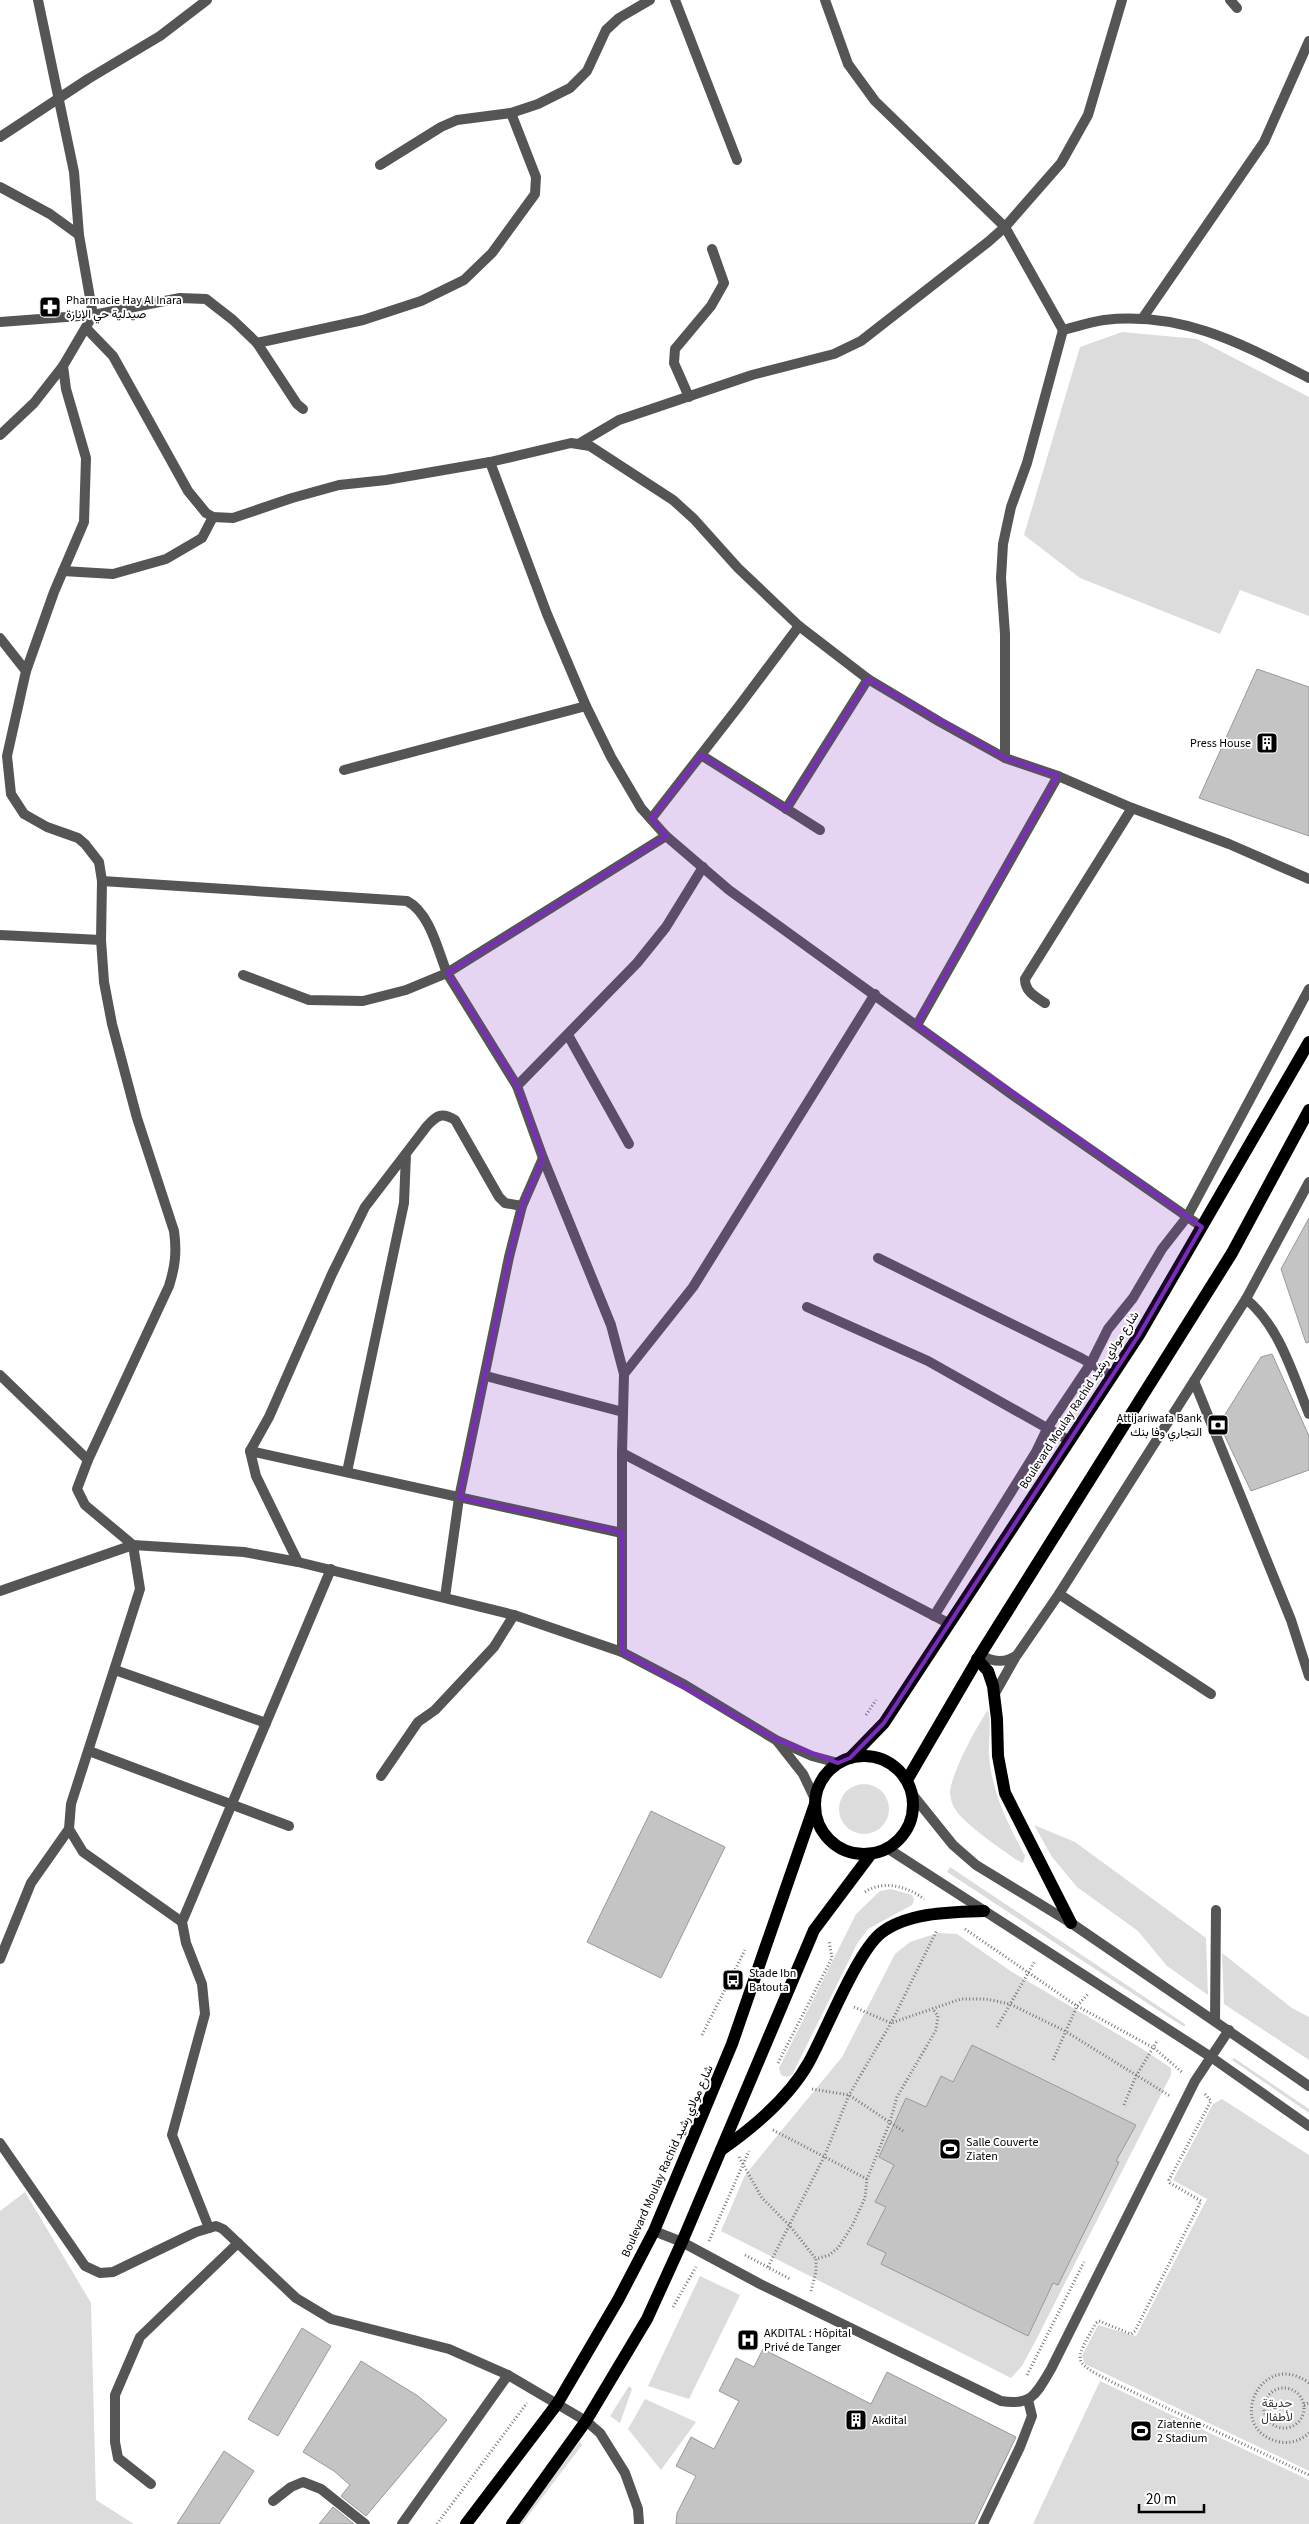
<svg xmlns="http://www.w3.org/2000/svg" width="1309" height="2524" viewBox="0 0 1309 2524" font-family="'Source Sans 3',Vazirmatn,sans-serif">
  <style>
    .green { fill: #dcdcdc }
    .building { fill: #c4c4c4; stroke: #999 }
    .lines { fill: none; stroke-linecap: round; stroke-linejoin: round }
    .path { stroke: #777; stroke-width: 3; stroke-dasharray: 1 2.5; stroke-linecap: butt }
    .service { stroke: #555; stroke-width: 10 }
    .minor { stroke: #555; stroke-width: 10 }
    .tertiary { stroke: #555; stroke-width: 10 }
    .primary { stroke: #000; stroke-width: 12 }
    .marked { fill: #7b2cbf; fill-opacity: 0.2; stroke: #7b2cbf; stroke-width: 4; stroke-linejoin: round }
    .labels { text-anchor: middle; stroke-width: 4; stroke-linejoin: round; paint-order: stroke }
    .poi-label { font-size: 12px; fill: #000; stroke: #fff; text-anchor: start }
    .street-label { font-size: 12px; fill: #000; stroke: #fff }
    .park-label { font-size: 12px; fill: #333; stroke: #fff }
  </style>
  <rect width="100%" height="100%" fill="#fff"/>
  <!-- green -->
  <g class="green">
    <polygon points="1122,332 1197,339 1309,397 1309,616 1240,590 1220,634 1080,578 1024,535 1080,347"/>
    <path d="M 988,1710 C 992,1724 988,1741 989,1756 C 992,1793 1008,1824 1025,1856 L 1023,1863 L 1015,1859 C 1000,1848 964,1824 955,1809 C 952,1805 950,1796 950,1791 C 952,1773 977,1725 988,1710 Z"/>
    <circle cx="864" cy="1809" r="25"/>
    <polygon points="1034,1825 1075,1842 1206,1938 1208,1995 1167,1966 1138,1931 1077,1887 1052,1857"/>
    <polygon points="950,1867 1185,2024 1185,2026 1183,2026 1170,2018 947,1872"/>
    <polygon points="891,1889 912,1895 914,1900 912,1905 868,1929 857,1944 792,2075 787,2077 781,2075 779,2068 856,1914 880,1891"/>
    <polygon points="938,1933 957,1934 1012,1972 1141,2048 1171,2068 1171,2075 1036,2340 1022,2366 1011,2378 721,2231 745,2175 842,2057 895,1954 910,1942"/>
    <polygon points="1222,1953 1292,2008 1309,2017 1309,2060 1224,2004"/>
    <polygon points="1234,2058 1309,2109 1309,2113 1232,2060"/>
    <polygon points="1222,2099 1309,2155 1309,2471 1085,2364 1082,2356 1098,2325 1136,2336 1207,2199 1173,2180 1213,2104"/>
    <polygon points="25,2192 91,2303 96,2500 134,2524 0,2524 0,2211"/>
    <polygon points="700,2276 740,2295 689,2399 648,2386"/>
    <polygon points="1100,2381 1309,2480 1309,2524 1033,2524"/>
    <polygon points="629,2386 632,2389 620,2423 610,2416"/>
    <polygon points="645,2399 696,2422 661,2470 628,2429"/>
    <polygon points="580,2441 582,2445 522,2524 516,2524"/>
  </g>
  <!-- building -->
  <g class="building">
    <polygon points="1257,669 1309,687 1309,836 1199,798"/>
    <polygon points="1309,1218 1309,1342 1306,1343 1281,1269"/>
    <polygon points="1272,1354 1309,1436 1309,1470 1251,1491 1219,1424 1261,1357"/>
    <polygon points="651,1811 725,1847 661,1978 587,1942"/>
    <polygon points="972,2045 1136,2125 1116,2161 1119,2162 1058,2285 1053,2283 1028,2336 881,2264 886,2253 867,2244 886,2207 875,2202 894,2165 879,2157 906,2098 926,2107 941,2076 953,2082"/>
    <polygon points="302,2328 331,2346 278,2436 248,2419"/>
    <polygon points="763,2349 871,2404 887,2372 1016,2437 974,2524 676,2524 677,2513 696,2476 676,2466 691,2437 714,2449 739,2401 719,2391 736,2358 754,2367"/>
    <polygon points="361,2361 418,2396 447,2420 366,2516 341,2496 350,2485 334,2471 303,2452"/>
    <polygon points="224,2451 254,2471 219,2524 177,2524"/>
    <polygon points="333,2507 354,2524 319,2524"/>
  </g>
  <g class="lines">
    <!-- path -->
    <g class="path">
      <polyline points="866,1715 876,1700"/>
      <path d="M 865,1892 C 883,1880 907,1886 924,1899"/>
      <polyline points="965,1929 1077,2006 1154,2048 1183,2073"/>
      <polyline points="854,2007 891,2023 961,1999 986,1999 1010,2004 1065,2031 1170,2096"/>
      <polyline points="997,2027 1035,1961"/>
      <polyline points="702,2035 745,1950"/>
      <polyline points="1053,2060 1077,2006 1088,1994"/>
      <polyline points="778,2063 832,1958 829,1941"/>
      <polyline points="812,2089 849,2095 903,2131"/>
      <path d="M 1205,2094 L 1211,2101 L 1169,2180 L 1170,2183 L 1201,2201 L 1135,2331 L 1131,2334 L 1099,2321 L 1096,2323 C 1073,2364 1072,2361 1114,2383 L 1309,2475"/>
      <polyline points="1124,2105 1136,2076 1157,2041"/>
      <polyline points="773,2130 867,2179"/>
      <polyline points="739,2157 762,2198 790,2226 816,2259"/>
      <polyline points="709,2241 749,2151"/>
      <polyline points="745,2255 790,2279"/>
      <polyline points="768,2267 824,2157 849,2095 891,2023 937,1930"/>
      <polyline points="811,2291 816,2272 816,2259 829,2255 838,2248 852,2226 865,2198 867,2179 890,2122 897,2097 936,2030 938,2016 933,2009"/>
      <polyline points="673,2307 696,2267"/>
      <polyline points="1027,2375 1084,2262"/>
      <path d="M 1309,2383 C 1261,2347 1223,2430 1280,2442 C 1290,2444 1302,2440 1309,2433"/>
      <circle cx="1284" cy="2408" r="20"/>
      <polyline points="1304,2405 1309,2403"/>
      <polyline points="437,2524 527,2403"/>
    </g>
    <!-- service -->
    <g class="service">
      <polyline points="93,315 180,298 206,299 233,320 257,343 297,404 303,409"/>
      <polyline points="257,343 363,320 421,301 464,280 492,253 535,194 536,177 511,113"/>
      <polyline points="689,397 674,363 675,349 711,306 724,283 712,249"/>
      <polyline points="1059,1594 1211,1694"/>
      <polyline points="1215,2020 1216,1910"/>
      <path d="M 654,2231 L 682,2242 L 760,2284 L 1001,2401 C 1032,2406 1036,2394 1051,2369 L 1195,2081 L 1229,2030"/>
      <polyline points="983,2524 1020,2447 1032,2416 1028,2400"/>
    </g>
    <!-- minor -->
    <g class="minor">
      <path d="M 38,0 L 74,172 L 79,235 L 93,315 L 63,366 L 66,389 L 86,458 L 84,522 L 54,592 L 26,671 L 7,756 L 11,794 L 24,814 L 47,827 L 78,838 L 85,844 L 99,862 L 102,881 L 101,940 L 104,982 L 112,1024 L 137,1118 L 174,1231 C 177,1252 175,1267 169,1286 L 88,1460 L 77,1489 L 85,1505 L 133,1545 L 140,1589 L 71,1804 L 69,1829 L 83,1852 L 182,1922"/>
      <polyline points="675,0 737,160"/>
      <polyline points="825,0 848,64 875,101 1005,227 1063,330 1027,463 1011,507 1003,544 1001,578 1005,634 1005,758"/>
      <polyline points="1230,0 1237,8"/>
      <polyline points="0,137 88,79 160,36 207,0"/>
      <polyline points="380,165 441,127 457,120 511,113 538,104 570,88 587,71 606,30 619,18 650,0"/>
      <polyline points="0,187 50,214 79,235"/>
      <polyline points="1142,319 1264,142 1309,41"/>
      <polyline points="0,322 93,315"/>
      <polyline points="87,329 113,356 188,491 206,513 213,517 233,518 292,498 339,485 386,480 490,462 571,443 590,446 673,500 694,519 738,568 799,626 868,679 940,722 1005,758 1058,776 1132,808 1229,844 1309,879"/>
      <path d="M 1063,330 C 1076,327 1090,322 1104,320 C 1182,311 1242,344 1309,378"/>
      <polyline points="0,435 34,403 63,366"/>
      <polyline points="580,443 619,420 752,375 834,354 861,341 988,242 1005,227 1061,163 1088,115 1122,0"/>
      <polyline points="490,462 547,614 586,706 611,757 641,808 666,836 729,890 1011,1094 1202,1227"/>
      <polyline points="63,571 113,574 166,559 202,538 213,517"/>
      <polyline points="0,638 26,671"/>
      <polyline points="701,755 820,830"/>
      <polyline points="344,770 586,706"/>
      <polyline points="786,809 868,679"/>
      <polyline points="651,819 739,706 799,626"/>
      <path d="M 102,881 L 407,901 C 430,913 438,951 447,973 L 666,836"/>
      <polyline points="0,935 101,940"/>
      <polyline points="243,975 309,1000 363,1001 406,990 447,973 517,1086 543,1158 611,1325 624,1374 622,1453 622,1652"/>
      <path d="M 1045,1003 C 1036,997 1025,992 1025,979 L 1132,808"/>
      <polyline points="917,1025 1058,776"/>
      <polyline points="568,1035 629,1144"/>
      <polyline points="517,1086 637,963 666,927 703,867"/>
      <polyline points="878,1258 1081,1358 1113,1376"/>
      <path d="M 1246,1299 C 1280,1327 1293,1375 1309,1414"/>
      <polyline points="807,1307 928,1361 1070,1441"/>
      <polyline points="624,1374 693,1287 875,994"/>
      <polyline points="0,1375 88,1460"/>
      <polyline points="486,1376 623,1412"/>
      <polyline points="1194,1381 1291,1620 1309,1676"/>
      <polyline points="250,1451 622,1533"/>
      <polyline points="622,1453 948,1623"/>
      <polyline points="347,1472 404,1203 406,1154"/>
      <path d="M 298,1562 L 256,1476 L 250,1451 L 269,1417 L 332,1274 L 365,1207 L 427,1126 C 437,1115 442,1112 455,1120 L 499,1197 L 505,1203 L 522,1206"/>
      <polyline points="0,1591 133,1545 244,1552 298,1562 514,1615 622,1652 685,1685 776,1740 812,1756 838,1763"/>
      <polyline points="445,1597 459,1498 509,1257 522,1206 543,1158"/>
      <polyline points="934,1616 1036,1452 1048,1427 1091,1363 1108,1329 1133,1298 1162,1249 1187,1217 1309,989"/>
      <path d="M 980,1655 C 993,1662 1005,1664 1017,1655 L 1059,1594 L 1246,1299 L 1309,1182"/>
      <polyline points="115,1670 266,1723"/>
      <polyline points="994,1695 1015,1658"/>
      <polyline points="777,1741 803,1774 815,1799"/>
      <polyline points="89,1751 289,1826"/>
      <polyline points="381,1776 418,1722 435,1710 494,1647 514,1615"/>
      <polyline points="0,1959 31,1883 69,1829"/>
      <polyline points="0,2143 85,2266 100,2273 113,2272 196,2232 216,2226 223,2229 296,2298 331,2319 449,2349 508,2375 586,2421 600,2433 625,2473 638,2509 639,2524"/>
      <polyline points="209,2228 172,2135 205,2014 202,1984 186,1943 182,1922 331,1569"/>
      <polyline points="151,2484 118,2458 115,2442 115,2395 140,2337 238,2243"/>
      <polyline points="273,2501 291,2487 303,2482 321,2489 365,2524"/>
      <polyline points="402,2524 508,2375"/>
    </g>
    <!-- tertiary -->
    <g class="tertiary">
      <polyline points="912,1794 953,1845 976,1865 1071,1923 1309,2086"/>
      <polyline points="887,1848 1211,2057 1309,2126"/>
    </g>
    <!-- primary -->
    <g class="primary">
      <polyline points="977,1659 988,1671 993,1686 997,1719 998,1756 1005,1793 1071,1923"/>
      <circle cx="864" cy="1805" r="49"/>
      <polyline points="850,1758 884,1723 1139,1335 1309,1042"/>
      <polyline points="907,1780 980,1655 1232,1253 1309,1110"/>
      <path d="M 721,2150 C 754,2127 789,2098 809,2062 C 826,2031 857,1952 881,1933 C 908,1912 952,1912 984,1911"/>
      <polyline points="466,2524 557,2404 618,2300 654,2231 732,2044 815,1804"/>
      <polyline points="512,2524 586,2421 647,2319 682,2242 814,1930 871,1854"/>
    </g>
  </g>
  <!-- marked area -->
  <path class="marked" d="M 868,679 L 1005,758 L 1058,776 L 917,1025 L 1202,1227 L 1139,1335 L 884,1723 L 850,1758 L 838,1763 L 776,1740 L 622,1652 L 622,1533 L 459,1498 L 509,1257 L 522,1206 L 543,1158 L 517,1086 L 447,973 L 666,836 L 651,819 L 701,755 L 786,809 Z"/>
  <!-- icons -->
  <defs>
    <g id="pharmacy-square" transform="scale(1.125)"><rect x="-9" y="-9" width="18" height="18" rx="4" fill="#000" stroke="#fff"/><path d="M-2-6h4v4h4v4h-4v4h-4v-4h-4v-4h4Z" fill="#fff"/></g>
    <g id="building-square" transform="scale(1.125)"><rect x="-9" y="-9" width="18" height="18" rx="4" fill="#000" stroke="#fff"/><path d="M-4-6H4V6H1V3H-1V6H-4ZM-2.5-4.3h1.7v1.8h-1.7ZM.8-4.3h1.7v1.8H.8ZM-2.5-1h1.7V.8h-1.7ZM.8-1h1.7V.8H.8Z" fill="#fff"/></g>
    <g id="bank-square" transform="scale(1.125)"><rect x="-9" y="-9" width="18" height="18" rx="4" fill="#000" stroke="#fff"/><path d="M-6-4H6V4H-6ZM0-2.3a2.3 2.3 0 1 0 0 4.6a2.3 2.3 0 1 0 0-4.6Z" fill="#fff"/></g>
    <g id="bus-square" transform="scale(1.125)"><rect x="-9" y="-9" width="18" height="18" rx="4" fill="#000" stroke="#fff"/><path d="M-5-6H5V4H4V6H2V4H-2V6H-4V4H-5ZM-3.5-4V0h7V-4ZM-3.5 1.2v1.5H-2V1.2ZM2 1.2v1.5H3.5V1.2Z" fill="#fff"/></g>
    <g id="stadium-square" transform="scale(1.125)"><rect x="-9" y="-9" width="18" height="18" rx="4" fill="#000" stroke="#fff"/><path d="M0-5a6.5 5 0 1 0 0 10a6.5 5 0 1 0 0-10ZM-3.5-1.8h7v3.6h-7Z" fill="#fff"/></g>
    <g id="hospital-square" transform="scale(1.125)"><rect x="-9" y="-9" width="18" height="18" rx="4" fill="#000" stroke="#fff"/><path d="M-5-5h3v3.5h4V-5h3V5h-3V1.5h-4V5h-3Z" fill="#fff"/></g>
  </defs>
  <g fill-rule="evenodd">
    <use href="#pharmacy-square" x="50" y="307"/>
    <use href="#building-square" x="1267" y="743"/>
    <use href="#bank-square" x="1218" y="1425"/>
    <use href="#bus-square" x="733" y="1980"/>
    <use href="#stadium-square" x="950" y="2149"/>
    <use href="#hospital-square" x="748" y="2340"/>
    <use href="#building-square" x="856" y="2420"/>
    <use href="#stadium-square" x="1141" y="2431"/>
  </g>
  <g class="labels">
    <!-- poi labels -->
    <g class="poi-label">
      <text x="66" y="304">Pharmacie Hay Al Inara<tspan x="66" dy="14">صيدلية حي الإنارة</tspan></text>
      <text x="1251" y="747" text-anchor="end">Press House</text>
      <text x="1202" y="1422" text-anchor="end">Attijariwafa Bank<tspan x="1202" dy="14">التجاري وفا بنك</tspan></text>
      <text x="749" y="1977">Stade Ibn<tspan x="749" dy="14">Batouta</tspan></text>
      <text x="966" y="2146">Salle Couverte<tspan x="966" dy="14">Ziaten</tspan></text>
      <text x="764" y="2337">AKDITAL : Hôpital<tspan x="764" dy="14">Privé de Tanger</tspan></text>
      <text x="872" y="2424">Akdital</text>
      <text x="1157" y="2428">Ziatenne<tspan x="1157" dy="14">2 Stadium</tspan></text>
    </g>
    <!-- street labels -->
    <g class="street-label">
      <text transform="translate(1079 1400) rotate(-57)" y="4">Boulevard Moulay Rachid شارع مولاي رشيد</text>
      <text transform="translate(667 2161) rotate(-66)" y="4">Boulevard Moulay Rachid شارع مولاي رشيد</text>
    </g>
    <!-- park labels -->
    <g class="park-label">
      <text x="1277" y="2407">حديقة<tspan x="1277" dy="14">لأطفال</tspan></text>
    </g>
  </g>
  <!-- scale -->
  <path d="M1139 2504v8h65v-8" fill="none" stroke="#000000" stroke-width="2.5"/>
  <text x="1146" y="2504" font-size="15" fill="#000000" stroke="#ffffff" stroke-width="4" paint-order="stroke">20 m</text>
</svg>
